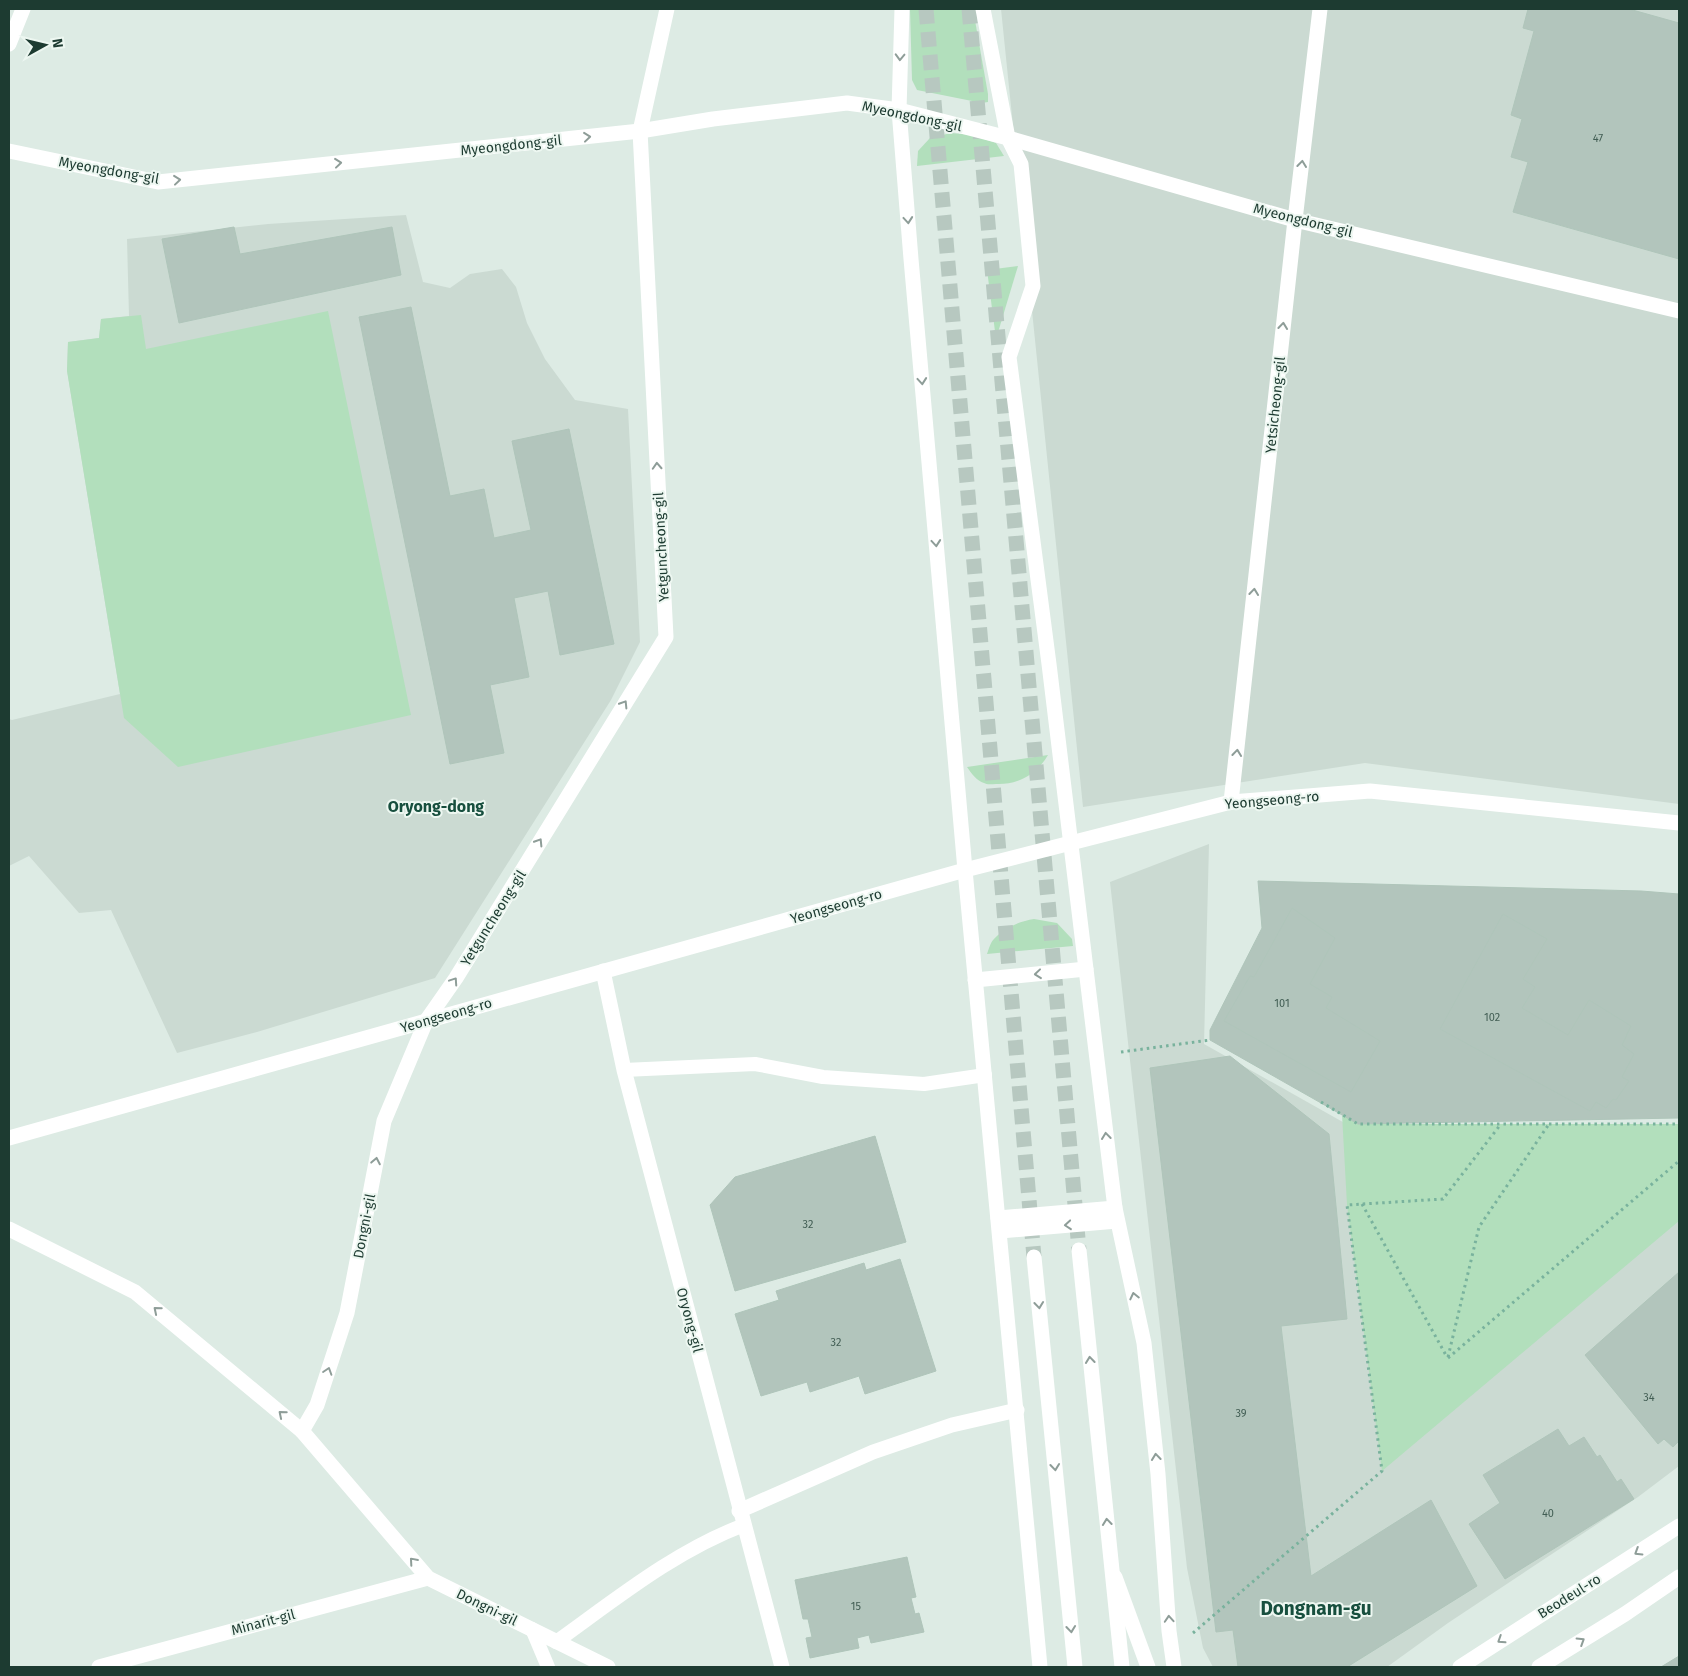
<svg xmlns="http://www.w3.org/2000/svg" width="1688" height="1676" viewBox="0 0 1688 1676" font-family="'Fira Sans',sans-serif">
  <style>
    .built { fill: #cbdad2 }
    .green { fill: #b2dfbc }
    .building { fill: #b2c5bc; stroke: #afc5ba }
    .lines { fill: none; stroke-linecap: round; stroke-linejoin: round }
    .tertiary-tunnel { stroke: #b7c8c0; stroke-width: 15; stroke-dasharray: 15 8; stroke-linecap: butt }
    .path { stroke: #79b29d; stroke-width: 3; stroke-dasharray: 2.5 4; stroke-linecap: butt }
    .service { stroke: #fff; stroke-width: 14 }
    .pedestrian { stroke: #fff; stroke-width: 15 }
    .minor { stroke: #fff; stroke-width: 15 }
    .tertiary { stroke: #fff; stroke-width: 15 }
    .oneway { stroke: #8e9d98 }
    .labels { text-anchor: middle; stroke-width: 4; stroke-linejoin: round; paint-order: stroke }
    .number-label { font-size: 11px; fill: #425e54 }
    .street-label { font-size: 14px; fill: #1d3b31; stroke: #edf7f1 }
    .quarter-label { font-size: 16px; font-weight: bold; fill: #174f3e; stroke: #edf7f1 }
    .district-label { font-size: 19px; font-weight: bold; fill: #174f3e; stroke: #edf7f1 }
  </style>
  <rect width="100%" height="100%" fill="#ddebe4"/>
  <!-- built -->
  <g class="built">
    <polygon points="1001,9 1679,9 1679,804 1365,763 1083,807"/>
    <polygon points="406,215 423,282 450,288 470,274 502,269 516,287 527,323 545,359 575,400 628,409 640,642 611,700 435,978 257,1032 177,1053 111,910 79,913 29,856 9,866 9,719 12,720 120,694 67,370 68,342 99,338 101,319 129,316 127,239 268,224"/>
    <polygon points="1209,844 1204,1044 1357,1130 1679,1125 1679,1466 1638,1497 1448,1623 1387,1667 1213,1667 1203,1648 1187,1568 1110,882"/>
  </g>
  <!-- green -->
  <g class="green">
    <polygon points="910,9 973,9 988,94 988,102 982,103 917,90 912,80"/>
    <polygon points="951,133 972,135 996,143 1004,156 917,166 918,151 930,138"/>
    <polygon points="1018,266 996,339 987,270"/>
    <polygon points="328,311 411,715 178,767 124,718 67,371 68,342 99,338 101,319 141,315 146,349"/>
    <path d="M 1048,755 C 1037,774 1018,785 996,784 C 992,784 987,785 984,783 C 977,781 971,773 967,767 Z"/>
    <path d="M 1034,919 L 1057,923 L 1072,939 L 1073,946 L 987,954 C 989,949 990,943 994,939 C 1004,928 1020,921 1034,919 Z"/>
    <polygon points="1342,1114 1358,1124 1679,1124 1679,1221 1382,1471 1347,1205"/>
  </g>
  <!-- building -->
  <g class="building">
    <polygon points="1528,9 1629,9 1679,23 1679,259 1513,212 1528,162 1511,157 1522,119 1511,115 1534,31 1523,28"/>
    <polygon points="234,227 240,254 392,227 401,275 179,323 162,239"/>
    <polygon points="411,307 450,496 484,489 494,538 531,530 512,441 569,429 614,644 560,655 548,591 514,598 529,677 490,685 504,753 450,764 359,317"/>
    <polygon points="1258,881 1641,891 1679,894 1679,1118 1358,1124 1210,1040 1210,1030 1262,928"/>
    <polygon points="1292,908 1335,938 1310,984 1332,997 1326,1008 1380,1041 1351,1092 1224,1021 1250,976 1254,977"/>
    <polygon points="1503,914 1547,939 1523,979 1535,987 1522,1008 1568,1035 1589,1000 1631,1026 1622,1045 1634,1054 1622,1077 1629,1081 1616,1100 1613,1099 1606,1108 1596,1102 1590,1111 1440,1029"/>
    <polygon points="1230,1056 1329,1134 1347,1319 1281,1326 1311,1576 1431,1500 1477,1586 1347,1667 1238,1667 1233,1630 1216,1632 1150,1068"/>
    <polygon points="875,1136 906,1242 735,1291 710,1205 735,1177"/>
    <polygon points="900,1259 936,1371 865,1394 859,1376 810,1392 807,1382 761,1396 735,1314 779,1300 776,1291 864,1263 866,1270"/>
    <polygon points="1679,1272 1679,1441 1673,1447 1664,1439 1658,1444 1585,1355"/>
    <polygon points="1558,1429 1569,1446 1584,1437 1597,1457 1600,1455 1617,1482 1621,1479 1634,1499 1505,1579 1469,1524 1500,1503 1483,1475"/>
    <polygon points="907,1557 916,1597 911,1598 915,1614 919,1613 924,1632 871,1643 869,1635 857,1638 859,1648 810,1658 806,1638 812,1637 808,1619 803,1619 795,1580"/>
    <polygon points="1679,1656 1679,1667 1661,1667"/>
  </g>
  <g class="lines">
    <!-- tertiary-tunnel -->
    <g class="tertiary-tunnel">
      <polyline points="926,9 1034,1257"/>
      <polyline points="969,9 1079,1250"/>
    </g>
    <!-- path -->
    <g class="path">
      <polyline points="1121,1052 1210,1040"/>
      <polyline points="1321,1102 1358,1124 1679,1124"/>
      <polyline points="1362,1204 1447,1357"/>
      <polyline points="1448,1357 1479,1227 1549,1124"/>
      <polyline points="1448,1358 1679,1161"/>
      <polyline points="1193,1633 1382,1471 1347,1205 1443,1199 1501,1124"/>
    </g>
    <!-- service -->
    <g class="service">
      <polyline points="624,1070 755,1064 823,1077 924,1084 985,1075"/>
      <polyline points="532,1629 548,1667"/>
      <path d="M 556,1642 C 616,1599 675,1551 744,1525"/>
    </g>
    <!-- pedestrian -->
    <polyline class="pedestrian" points="1008,138 1295,220 1679,311"/>
    <!-- minor -->
    <g class="minor">
      <polyline points="902,9 899,110 911,259 965,870 1040,1667"/>
      <polyline points="983,9 1008,138 1021,164 1033,286 1009,357 1049,664 1115,1208 1144,1343 1158,1474 1169,1631 1174,1667"/>
      <polyline points="9,44 23,9"/>
      <polyline points="9,151 158,182 640,131 713,119 847,103 899,110 1008,138"/>
      <polyline points="1231,802 1295,220 1320,9"/>
      <polyline points="603,971 624,1070 782,1667"/>
      <polyline points="975,980 1086,969"/>
      <polyline points="998,1218 1115,1208"/>
      <polyline points="9,1229 135,1292 302,1431 428,1578 608,1667"/>
      <polyline points="1000,1231 1117,1221"/>
      <polyline points="302,1431 317,1405 347,1313 384,1121 426,1021 456,978 666,637 640,131 667,9"/>
      <polyline points="739,1511 873,1452 952,1425 1017,1410"/>
      <polyline points="1115,1577 1148,1667"/>
      <polyline points="99,1667 428,1578"/>
    </g>
    <!-- tertiary -->
    <g class="tertiary">
      <polyline points="9,1138 965,870 1231,802 1370,791 1679,823"/>
      <polyline points="1079,1250 1122,1667"/>
      <polyline points="1034,1257 1075,1667"/>
      <polyline points="1460,1667 1679,1526"/>
      <polyline points="1539,1667 1625,1614 1679,1577"/>
    </g>
  </g>
  <!-- one-way arrows -->
  <defs><path id="oneway-chevron" d="M-2-3.5L2.5 0L-2 3.5" fill="none" stroke-width="1.6" stroke-linecap="round" stroke-linejoin="round" transform="scale(1.25)"/></defs>
  <g class="oneway">
    <use href="#oneway-chevron" transform="translate(900 57) rotate(92)"/>
    <use href="#oneway-chevron" transform="translate(587 137) rotate(-6)"/>
    <use href="#oneway-chevron" transform="translate(338 163) rotate(-6)"/>
    <use href="#oneway-chevron" transform="translate(1302 164) rotate(-83)"/>
    <use href="#oneway-chevron" transform="translate(177 180) rotate(-6)"/>
    <use href="#oneway-chevron" transform="translate(908 220) rotate(85)"/>
    <use href="#oneway-chevron" transform="translate(1283 326) rotate(-84)"/>
    <use href="#oneway-chevron" transform="translate(922 381) rotate(85)"/>
    <use href="#oneway-chevron" transform="translate(657 466) rotate(-93)"/>
    <use href="#oneway-chevron" transform="translate(936 543) rotate(85)"/>
    <use href="#oneway-chevron" transform="translate(1254 592) rotate(-84)"/>
    <use href="#oneway-chevron" transform="translate(624 704) rotate(-58)"/>
    <use href="#oneway-chevron" transform="translate(1237 753) rotate(-84)"/>
    <use href="#oneway-chevron" transform="translate(539 842) rotate(-58)"/>
    <use href="#oneway-chevron" transform="translate(1038 974) rotate(174)"/>
    <use href="#oneway-chevron" transform="translate(454 981) rotate(-56)"/>
    <use href="#oneway-chevron" transform="translate(1106 1136) rotate(-97)"/>
    <use href="#oneway-chevron" transform="translate(376 1161) rotate(-79)"/>
    <use href="#oneway-chevron" transform="translate(1068 1225) rotate(175)"/>
    <use href="#oneway-chevron" transform="translate(1134 1296) rotate(-103)"/>
    <use href="#oneway-chevron" transform="translate(1039 1305) rotate(84)"/>
    <use href="#oneway-chevron" transform="translate(157 1310) rotate(-140)"/>
    <use href="#oneway-chevron" transform="translate(1090 1360) rotate(-96)"/>
    <use href="#oneway-chevron" transform="translate(328 1371) rotate(-72)"/>
    <use href="#oneway-chevron" transform="translate(282 1414) rotate(-140)"/>
    <use href="#oneway-chevron" transform="translate(1156 1457) rotate(-96)"/>
    <use href="#oneway-chevron" transform="translate(1055 1467) rotate(84)"/>
    <use href="#oneway-chevron" transform="translate(1107 1522) rotate(-96)"/>
    <use href="#oneway-chevron" transform="translate(1638 1552) rotate(148)"/>
    <use href="#oneway-chevron" transform="translate(413 1561) rotate(-131)"/>
    <use href="#oneway-chevron" transform="translate(1169 1619) rotate(-94)"/>
    <use href="#oneway-chevron" transform="translate(1071 1629) rotate(84)"/>
    <use href="#oneway-chevron" transform="translate(1501 1640) rotate(147)"/>
    <use href="#oneway-chevron" transform="translate(1581 1641) rotate(-32)"/>
  </g>
  <g class="labels">
    <!-- number labels -->
    <g class="number-label">
      <text x="1598" y="142">47</text>
      <text x="1282" y="1007">101</text>
      <text x="1492" y="1021">102</text>
      <text x="808" y="1228">32</text>
      <text x="836" y="1346">32</text>
      <text x="1649" y="1401">34</text>
      <text x="1241" y="1417">39</text>
      <text x="1548" y="1517">40</text>
      <text x="856" y="1610">15</text>
    </g>
    <!-- street labels -->
    <g class="street-label">
      <text transform="translate(912 116) rotate(12)" y="5">Myeongdong-gil</text>
      <text transform="translate(511 145) rotate(-6)" y="5">Myeongdong-gil</text>
      <text transform="translate(109 170) rotate(10)" y="5">Myeongdong-gil</text>
      <text transform="translate(1303 220) rotate(14)" y="5">Myeongdong-gil</text>
      <text transform="translate(1275 405) rotate(-84)" y="5">Yetsicheong-gil</text>
      <text transform="translate(661 547) rotate(-93)" y="5">Yetguncheong-gil</text>
      <text transform="translate(1272 800) rotate(-5)" y="5">Yeongseong-ro</text>
      <text transform="translate(836 906) rotate(-16)" y="5">Yeongseong-ro</text>
      <text transform="translate(493 918) rotate(-58)" y="5">Yetguncheong-gil</text>
      <text transform="translate(446 1015) rotate(-16)" y="5">Yeongseong-ro</text>
      <text transform="translate(364 1226) rotate(-79)" y="5">Dongni-gil</text>
      <text transform="translate(690 1320) rotate(75)" y="5">Oryong-gil</text>
      <text transform="translate(1569 1596) rotate(-32)" y="5">Beodeul-ro</text>
      <text transform="translate(487 1607) rotate(26)" y="5">Dongni-gil</text>
      <text transform="translate(263 1622) rotate(-15)" y="5">Minarit-gil</text>
    </g>
    <!-- quarter labels -->
    <g class="quarter-label">
      <text x="436" y="812">Oryong-dong</text>
    </g>
    <!-- district labels -->
    <g class="district-label">
      <text x="1316" y="1615">Dongnam-gu</text>
    </g>
  </g>
  <!-- border -->
  <rect width="1688" height="1676" fill="none" stroke="#1d3b31" stroke-width="20"/>
  <!-- north arrow -->
  <g transform="translate(45 45) rotate(82)" stroke="#edf7f1" stroke-width="4" paint-order="stroke">
  <path d="M0-4L9 19L0 12L-9 19Z" fill="#1d3b31"/>
  <text y="-8" font-size="14" font-weight="bold" text-anchor="middle" fill="#1d3b31">N</text>
  </g>
</svg>
